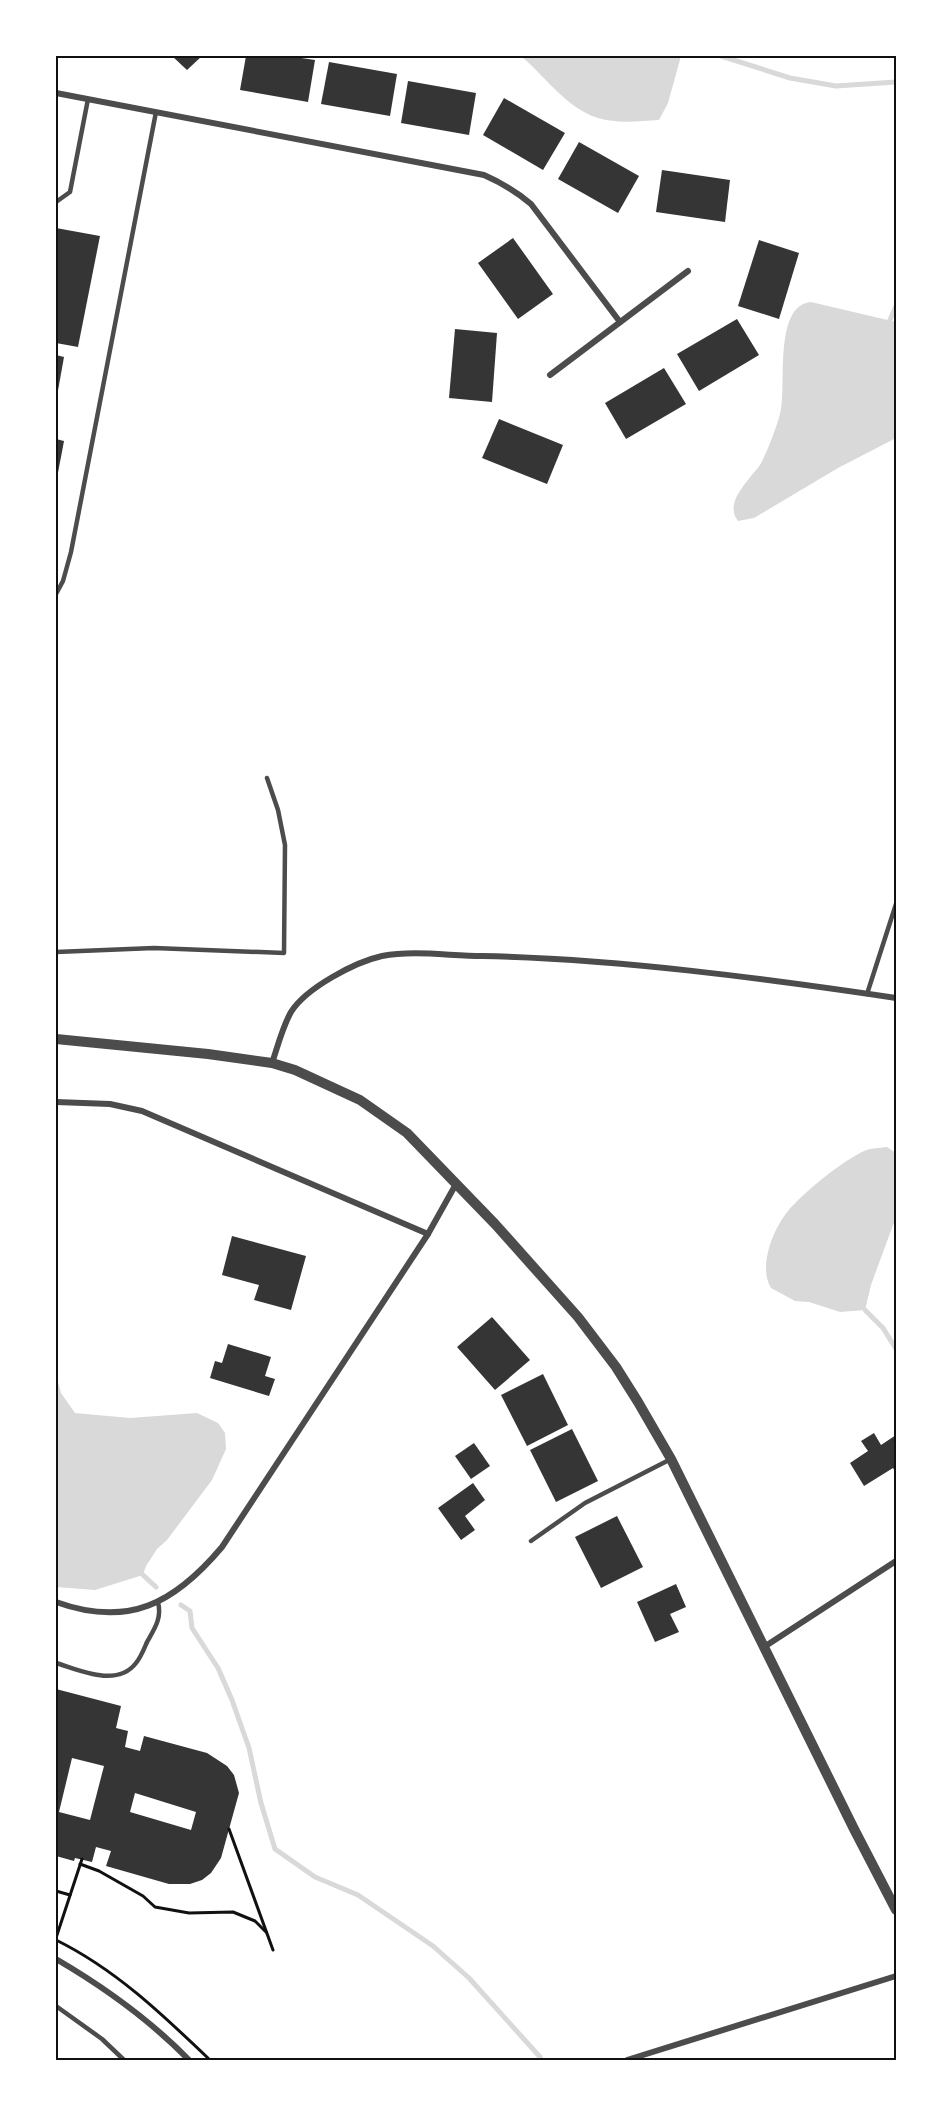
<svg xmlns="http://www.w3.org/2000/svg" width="952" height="2116" viewBox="0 0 952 2116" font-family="Lora,serif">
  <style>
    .water { fill: #d9d9d9 }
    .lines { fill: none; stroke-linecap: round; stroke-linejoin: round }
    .stream { stroke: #d9d9d9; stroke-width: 5 }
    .building { fill: #353535; fill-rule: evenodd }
    .path { stroke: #111; stroke-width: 3 }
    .service { stroke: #4c4c4c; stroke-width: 4.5 }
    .minor { stroke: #4c4c4c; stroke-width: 6 }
    .tertiary { stroke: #4c4c4c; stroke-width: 10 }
    .neatline { fill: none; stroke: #111; stroke-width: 2 }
  </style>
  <rect width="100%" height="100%" fill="#fff"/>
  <!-- water -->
  <g class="water">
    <path d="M 521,56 L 681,56 L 668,103 L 659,120 C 640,121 617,124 598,118 C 566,108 545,76 521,56 Z"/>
    <path d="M 811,302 L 896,322 L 896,438 L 838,468 L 754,518 L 738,521 C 723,503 750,479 760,465 C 766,455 779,422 781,409 C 786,384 774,305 811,302 Z"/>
    <path d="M 887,1147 L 896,1153 L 896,1217 L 871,1285 L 865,1310 L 840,1312 L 809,1302 L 795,1301 L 771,1288 C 758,1267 773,1229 788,1211 C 804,1192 841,1162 864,1151 C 870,1148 880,1148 887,1147 Z"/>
    <polygon points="56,1375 61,1393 75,1413 130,1418 197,1413 218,1423 225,1433 226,1449 212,1480 167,1540 157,1549 146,1566 143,1575 95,1590 56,1587"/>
  </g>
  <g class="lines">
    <!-- stream -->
    <g class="stream">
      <polyline points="721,56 790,78 836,86 896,82"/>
      <polyline points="890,320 896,306"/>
      <polyline points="865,1310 883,1328 896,1349"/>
      <polyline points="143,1575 156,1587"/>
      <polyline points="181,1605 190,1611 192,1628 218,1668 232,1700 249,1748 261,1803 275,1849 315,1877 358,1895 433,1946 469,1978 540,2057"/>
    </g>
  </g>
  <!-- building -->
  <g class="building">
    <polygon points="172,56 202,56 187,70"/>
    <polygon points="246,56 288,56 315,60 308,102 240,90"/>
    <polygon points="329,62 397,74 390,116 321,104"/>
    <polygon points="408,81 476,93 469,135 401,123"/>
    <polygon points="504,98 565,133 543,170 483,135"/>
    <polygon points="579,142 639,176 618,213 558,179"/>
    <polygon points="662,170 730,180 725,222 656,212"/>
    <polygon points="56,228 100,236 78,347 56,343"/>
    <polygon points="513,238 553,294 518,319 478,263"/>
    <polygon points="759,240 799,253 779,319 738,306"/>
    <polygon points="737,319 759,355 699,391 677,354"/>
    <polygon points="455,329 497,333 492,402 449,398"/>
    <polygon points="56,355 64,357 57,396 56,396"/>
    <polygon points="664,368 686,404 626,439 605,403"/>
    <polygon points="499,419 563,445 547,484 482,458"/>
    <polygon points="56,439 64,441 57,478 56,478"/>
    <polygon points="232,1236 306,1256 291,1310 254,1300 259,1285 222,1275"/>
    <polygon points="492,1317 530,1360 495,1390 457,1347"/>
    <polygon points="228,1344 271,1357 265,1376 275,1379 269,1396 210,1378 215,1361 222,1363"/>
    <polygon points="543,1374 568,1425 527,1446 501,1395"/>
    <polygon points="572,1429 598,1481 556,1502 530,1450"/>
    <polygon points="874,1433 881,1445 896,1435 896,1473 893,1468 864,1486 850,1463 868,1451 861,1441"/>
    <polygon points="474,1443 490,1466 471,1479 455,1456"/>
    <polygon points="473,1483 485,1500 465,1516 475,1530 461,1540 438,1508"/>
    <polygon points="617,1516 643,1567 601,1588 575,1537"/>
    <polygon points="676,1584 686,1607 670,1614 679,1632 655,1642 637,1602"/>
    <path d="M 56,1689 L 121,1706 L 116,1728 L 128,1731 L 125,1747 L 140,1751 L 144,1736 L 207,1753 L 227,1766 L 234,1775 L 239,1793 L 221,1858 L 211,1873 L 202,1880 L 190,1884 L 169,1884 L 106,1866 L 111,1851 L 96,1847 L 92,1862 L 75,1858 L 74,1861 L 56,1856 ZM 72,1758 L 104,1766 L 90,1820 L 59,1812 ZM 135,1793 L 196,1812 L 191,1830 L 130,1812 Z"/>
  </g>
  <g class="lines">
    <!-- path -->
    <g class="path">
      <polyline points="229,1829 273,1950"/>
      <polyline points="80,1864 99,1871 143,1896 155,1907 189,1913 233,1912 255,1921 266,1932"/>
      <polyline points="56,1891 70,1895"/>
      <polyline points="56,1938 82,1859"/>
      <path d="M 56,1940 C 115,1969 162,2014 210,2060"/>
    </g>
    <!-- service -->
    <g class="service">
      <polyline points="56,202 70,192 88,99"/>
      <polyline points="56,594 63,581 71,552 156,112"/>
      <polyline points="56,952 154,948 284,953 285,845 278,810 267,778"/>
      <polyline points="867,994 896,904"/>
      <polyline points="531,1541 585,1503 671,1459"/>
      <path d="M 56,1663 C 79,1670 117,1688 136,1663 C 141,1657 144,1649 147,1642 C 155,1628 162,1618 158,1602"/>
      <polyline points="56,2006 102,2039 124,2060"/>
    </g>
    <!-- minor -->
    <g class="minor">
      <path d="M 56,93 L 484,175 C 502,183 516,191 531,204 L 620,322"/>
      <polyline points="550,375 688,271"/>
      <path d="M 272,1063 C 278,1046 282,1028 291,1012 C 306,988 355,962 382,956 C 414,950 450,956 482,956 C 619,959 761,978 896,998"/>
      <polyline points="56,1102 110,1104 142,1111 428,1234"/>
      <path d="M 56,1602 C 128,1628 174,1604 222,1547 L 428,1234 L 456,1184"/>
      <polyline points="764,1647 896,1561"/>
      <path d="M 56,1959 C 104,1987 150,2020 189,2060"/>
      <polyline points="627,2060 896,1976"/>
    </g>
    <!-- tertiary -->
    <polyline class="tertiary" points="56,1039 208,1054 272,1063 295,1070 360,1100 407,1133 495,1224 578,1317 616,1367 638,1402 671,1459 854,1829 896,1910"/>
  </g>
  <!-- border -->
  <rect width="952" height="2116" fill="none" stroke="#ffffff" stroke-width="114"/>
  <rect x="57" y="57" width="838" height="2002" class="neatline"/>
</svg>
